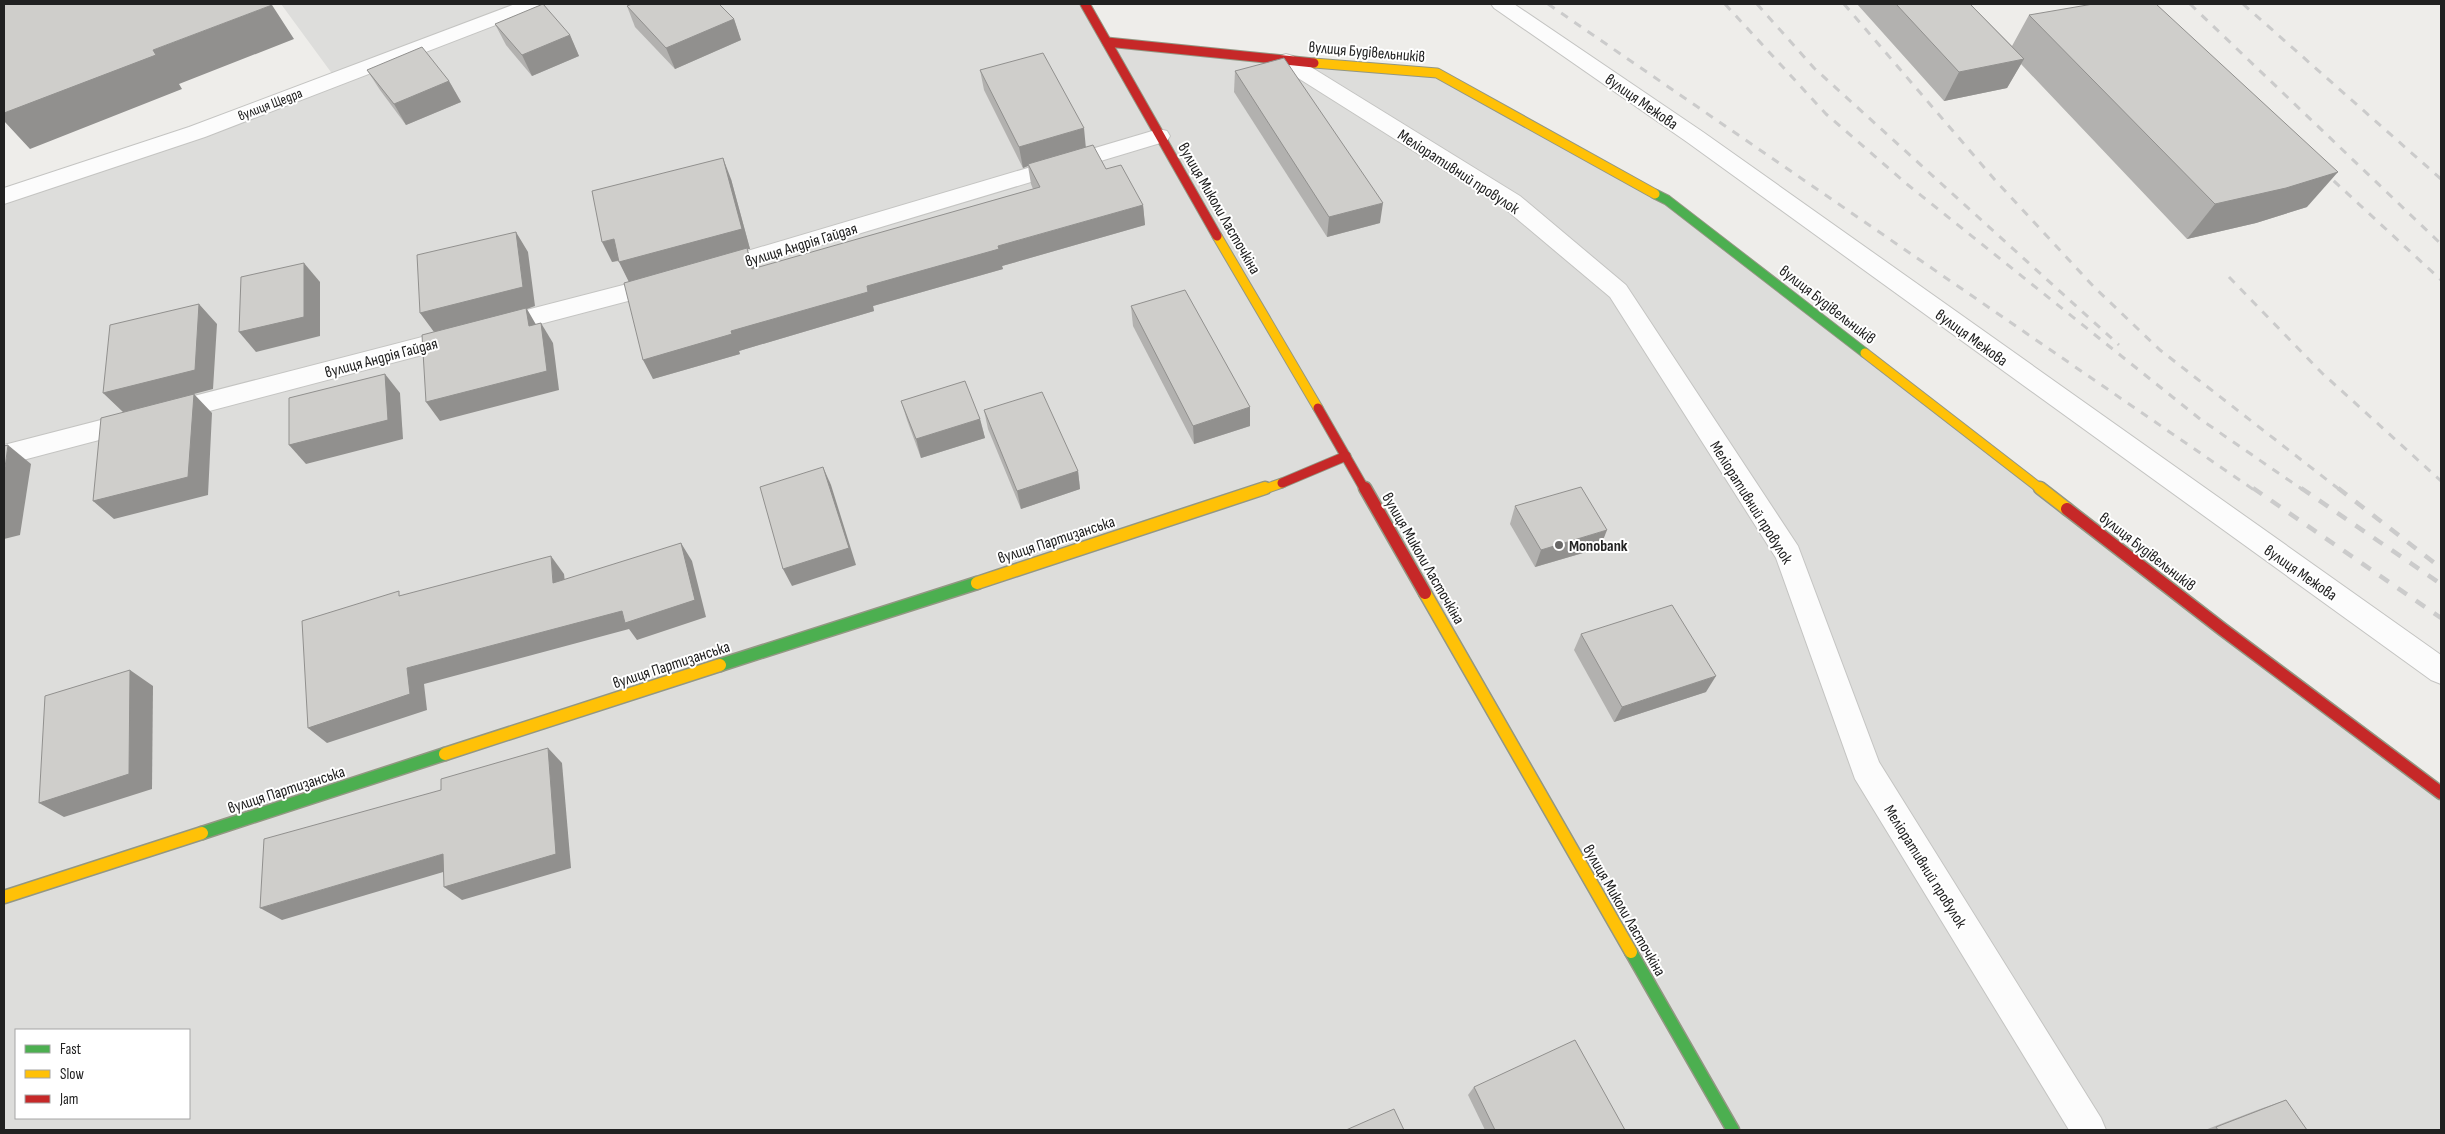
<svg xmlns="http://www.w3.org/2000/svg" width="2445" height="1134" viewBox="0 0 2445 1134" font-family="'Sofia Sans Condensed',sans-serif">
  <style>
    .residential { fill: #dddddb; fill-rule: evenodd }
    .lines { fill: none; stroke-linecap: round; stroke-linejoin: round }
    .street-casing { stroke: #c4c4c2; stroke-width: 2 }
    .fast-far1-casing { stroke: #939783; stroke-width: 11 }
    .fast-casing { stroke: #939783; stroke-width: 15 }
    .slow-far1-casing { stroke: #939783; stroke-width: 11 }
    .slow-casing { stroke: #939783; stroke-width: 15 }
    .jam-far1-casing { stroke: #939783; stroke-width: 11 }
    .jam-casing { stroke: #939783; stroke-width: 15 }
    .street { fill: #fcfcfc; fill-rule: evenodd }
    .fast-far1 { stroke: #4caf50; stroke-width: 9 }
    .fast { stroke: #4caf50; stroke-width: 12 }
    .slow-far1 { stroke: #ffc107; stroke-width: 9 }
    .slow { stroke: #ffc107; stroke-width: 12 }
    .jam-far1 { stroke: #c62828; stroke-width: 9 }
    .jam { stroke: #c62828; stroke-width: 12 }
    .rail-far1 { stroke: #cbcbcb; stroke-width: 3; stroke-dasharray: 8 8; stroke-linecap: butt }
    .rail { stroke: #cbcbcb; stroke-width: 4.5; stroke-dasharray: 11 11; stroke-linecap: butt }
    .wall { fill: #b2b1af }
    .shaded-wall { fill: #91908e }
    .building { fill: #cfcecb; stroke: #91908e }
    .poi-dot { fill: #696867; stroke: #fff; stroke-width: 2 }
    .labels { text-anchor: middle; stroke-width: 4; stroke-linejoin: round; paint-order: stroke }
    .far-street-label { font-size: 14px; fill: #212121; stroke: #fff }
    .street-label { font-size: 16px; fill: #212121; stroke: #fff }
    .poi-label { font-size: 16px; font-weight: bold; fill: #212121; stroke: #fff; text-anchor: start }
  </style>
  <rect width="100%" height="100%" fill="#eeedea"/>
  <!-- residential -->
  <path class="residential" d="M 281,4 L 1085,4 L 1107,42 L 1437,73 L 1667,200 L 2222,629 L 2441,793 L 2441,1130 L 4,1130 L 4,196 L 197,132 L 336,79 ZM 16,1030 L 189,1030 L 189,1118 L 16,1118 Z"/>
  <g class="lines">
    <!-- street casing -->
    <g class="street-casing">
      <g id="street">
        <polygon points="515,4 543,4 540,8 205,137 4,204 4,188 189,127"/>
        <polygon points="1491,4 1514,4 1703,132 2441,655 2441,684 2431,680 1687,142 1494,8"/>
        <polygon points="1286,54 1293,56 1520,196 1626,285 1798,546 1879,762 2101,1118 2106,1130 2069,1130 1855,779 1776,558 1610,297 1504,208 1279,66 1276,61 1279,56"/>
        <polygon points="1159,129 1167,131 1170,136 1167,141 715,277 707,275 703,269 707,263"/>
        <polygon points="662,275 670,278 674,284 670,290 4,465 4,445"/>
      </g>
    </g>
    <!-- fast-far1 casing -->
    <g class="fast-far1-casing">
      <polyline id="fast-far1" points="1655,194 1667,200 1865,353"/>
    </g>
    <!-- fast casing -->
    <g class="fast-casing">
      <g id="fast">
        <polyline points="720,665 977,583"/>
        <polyline points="202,833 445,754"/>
        <polyline points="1631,952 1733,1130"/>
      </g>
    </g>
    <!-- slow-far1 casing -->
    <g class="slow-far1-casing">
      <g id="slow-far1">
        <polyline points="1314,63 1437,73 1655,194"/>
        <polyline points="1217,236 1318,408"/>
        <polyline points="1865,353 2042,490"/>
        <polyline points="1262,490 1282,483"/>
      </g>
    </g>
    <!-- slow casing -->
    <g class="slow-casing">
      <g id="slow">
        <polyline points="2040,488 2067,509"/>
        <polyline points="977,583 1265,488"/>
        <polyline points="1425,593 1631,952"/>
        <polyline points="445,754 720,665"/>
        <polyline points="4,897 202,833"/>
      </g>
    </g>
    <!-- jam-far1 casing -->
    <g class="jam-far1-casing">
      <g id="jam-far1">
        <polyline points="1085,4 1217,236"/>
        <polyline points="1107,42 1314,63"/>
        <polyline points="1318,408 1365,490"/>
        <polyline points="1282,483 1346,456"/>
      </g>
    </g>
    <!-- jam casing -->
    <g class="jam-casing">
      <g id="jam">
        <polyline points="1365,488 1425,593"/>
        <polyline points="2067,509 2222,629 2441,793"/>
      </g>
    </g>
    <!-- street -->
    <use href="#street" class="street"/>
    <!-- fast-far1 -->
    <use href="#fast-far1" class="fast-far1"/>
    <!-- fast -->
    <use href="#fast" class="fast"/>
    <!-- slow-far1 -->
    <use href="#slow-far1" class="slow-far1"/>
    <!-- slow -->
    <use href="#slow" class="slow"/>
    <!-- jam-far1 -->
    <use href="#jam-far1" class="jam-far1"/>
    <!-- jam -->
    <use href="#jam" class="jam"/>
    <!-- rail-far1 -->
    <g class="rail-far1">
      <polyline points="1548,4 2254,490"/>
      <polyline points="1725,4 1826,114 1908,185 2200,419 2303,490"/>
      <polyline points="1757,4 1814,68 2119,345"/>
      <polyline points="1844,4 1995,180 2094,287 2160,350 2340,490"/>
      <polyline points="2190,4 2441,244"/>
      <polyline points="2243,4 2441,179"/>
      <polyline points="2322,170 2441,280"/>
      <polyline points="2229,277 2322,373 2441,481"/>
    </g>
    <!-- rail -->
    <g class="rail">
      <polyline points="2253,488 2441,618"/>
      <polyline points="2301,488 2441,584"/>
      <polyline points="2338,488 2441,568"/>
    </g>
  </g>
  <!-- wall -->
  <g class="wall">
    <polygon points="1857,4 1970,4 2012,46 2029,15 2307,207 2256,223 2187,239 2021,64 2007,88 1944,101"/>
    <polygon points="627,6 734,19 741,40 675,69 635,27"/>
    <polygon points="495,24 570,35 579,56 532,76 506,45"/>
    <polygon points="367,70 449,81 461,102 406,125 380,90"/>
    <polygon points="980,70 1086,147 1106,169 1143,205 1145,225 1002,266 1003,269 873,306 874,311 739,351 740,354 653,379 629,282 619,261 612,262 731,179 750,249 747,249 755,269 1033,189 1031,184 1028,166 1023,168 984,90"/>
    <polygon points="1235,71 1380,223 1327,237 1234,92"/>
    <polygon points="1131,306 1250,426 1194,444 1133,326"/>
    <polygon points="901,401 980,419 985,438 921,458 907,420"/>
    <polygon points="984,410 1078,471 1080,489 1021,509 988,429"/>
    <polygon points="1515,506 1600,548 1535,567 1510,524"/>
    <polygon points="1581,634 1706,692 1614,722 1574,650"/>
    <polygon points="1474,1087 1625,1130 1485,1130 1468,1095"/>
    <polygon points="2286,1100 2307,1130 2205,1130 2260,1109"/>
  </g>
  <!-- shaded-wall -->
  <g class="shaded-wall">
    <polygon points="272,5 294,39 179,84 182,89 30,149 4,121 4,113 153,50"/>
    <polygon points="734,19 741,40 675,69 666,48"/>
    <polygon points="570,35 579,56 532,76 522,55"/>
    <polygon points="2024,59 2007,88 1944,101 1959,72"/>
    <polygon points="449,81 461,102 406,125 394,104"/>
    <polygon points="1084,128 1086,149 1028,164 1028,166 1023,168 1019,147"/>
    <polygon points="723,158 731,179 750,249 747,249 755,268 760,289 629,282 619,262"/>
    <polygon points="2338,172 2307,207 2256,223 2187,239 2215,204"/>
    <polygon points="1383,203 1380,223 1327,237 1329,217"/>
    <polygon points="1143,205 1145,225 1002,266 1003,269 873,306 874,311 739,351 740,354 653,379 643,360 867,286 998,246"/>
    <polygon points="516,232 528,252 535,306 527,309 538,328 434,332 420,313"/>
    <polygon points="614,239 624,259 612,262 602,242"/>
    <polygon points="304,263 320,282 320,336 256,352 239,332"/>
    <polygon points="199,304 217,324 213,389 194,394 212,413 208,495 114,519 93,501 123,412 103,393"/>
    <polygon points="541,323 553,343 559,390 440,421 426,402"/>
    <polygon points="385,374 400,393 403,439 306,464 289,445"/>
    <polygon points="1250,407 1250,426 1194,444 1193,426"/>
    <polygon points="980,419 985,438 921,458 916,439"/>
    <polygon points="8,445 31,464 20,535 4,539 4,475"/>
    <polygon points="823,467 831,485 856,565 792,586 783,569"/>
    <polygon points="1078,471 1080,489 1021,509 1017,491"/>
    <polygon points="1607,530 1600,548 1535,567 1541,550"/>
    <polygon points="681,543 692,561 706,617 637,640 629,629 424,684 427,710 327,743 308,728 407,668"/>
    <polygon points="551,556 564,574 567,600 553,583"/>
    <polygon points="130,670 153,686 152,789 64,817 39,803"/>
    <polygon points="1716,676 1706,692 1614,722 1622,707"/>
    <polygon points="548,748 562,763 571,868 462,900 444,887"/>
    <polygon points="443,854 460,867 282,920 260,908"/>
  </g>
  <!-- building -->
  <g class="building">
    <polygon points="4,4 270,4 272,5 153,50 156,55 4,113"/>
    <polygon points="543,4 570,35 522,55 495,24"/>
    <polygon points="632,4 719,4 734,19 666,48 627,6"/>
    <polygon points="1896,4 1970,4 2024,59 1959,72"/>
    <polygon points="2093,4 2156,4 2338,172 2286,188 2215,204 2029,15"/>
    <polygon points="422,47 449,81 394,104 367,70"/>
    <polygon points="1043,53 1084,128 1019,147 980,70"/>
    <polygon points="1284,58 1383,203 1329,217 1235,71"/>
    <polygon points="1093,145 1106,169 1121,165 1143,205 998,246 999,249 867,286 868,292 731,331 732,334 643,360 624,283 747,248 752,269 1040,187 1028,164"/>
    <polygon points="723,158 742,229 619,262 614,239 602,242 592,191"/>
    <polygon points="516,232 523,287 420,313 417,255"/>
    <polygon points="304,263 304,317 239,332 241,277"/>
    <polygon points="1185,290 1250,407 1193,426 1131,306"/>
    <polygon points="199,304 195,370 103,393 110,325"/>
    <polygon points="526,308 529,326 541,323 547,371 426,402 422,335"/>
    <polygon points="385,374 388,420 289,445 289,398"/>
    <polygon points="965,381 980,419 916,439 901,401"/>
    <polygon points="1042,392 1078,471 1017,491 984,410"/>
    <polygon points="194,394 188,477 93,501 101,418"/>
    <polygon points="8,445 4,475 4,446"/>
    <polygon points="823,467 849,548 783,569 760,487"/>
    <polygon points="1581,487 1607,530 1541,550 1515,506"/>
    <polygon points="681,543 695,600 625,623 622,611 407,668 410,694 308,728 302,621 399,591 399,596 551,556 553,583"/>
    <polygon points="1672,605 1716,676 1622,707 1581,634"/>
    <polygon points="130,670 129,774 39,803 45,696"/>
    <polygon points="548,748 556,854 444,887 443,854 260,908 264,839 441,790 441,779"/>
    <polygon points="1575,1040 1625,1130 1495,1130 1474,1087"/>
    <polygon points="2286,1100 2307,1130 2218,1130 2216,1127"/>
    <polygon points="1394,1109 1404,1130 1346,1130"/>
  </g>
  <!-- markers -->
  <circle class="poi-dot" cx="1559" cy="545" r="5"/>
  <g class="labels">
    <!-- far-street labels -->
    <g class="far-street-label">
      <text transform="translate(270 104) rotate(-21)" y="5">вулиця Щедра</text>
    </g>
    <!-- street labels -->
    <g class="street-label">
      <text transform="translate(1367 51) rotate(5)" y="6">вулиця Будівельників</text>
      <text transform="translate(1642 101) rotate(35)" y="6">вулиця Межова</text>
      <text transform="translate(1459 171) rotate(33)" y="6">Меліоративний провулок</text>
      <text transform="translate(1220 208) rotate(60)" y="6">вулиця Миколи Ласточкіна</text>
      <text transform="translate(801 244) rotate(-17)" y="6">вулиця Андрія Гайдая</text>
      <text transform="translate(1828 304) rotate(38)" y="6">вулиця Будівельників</text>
      <text transform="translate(1972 337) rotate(36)" y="6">вулиця Межова</text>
      <text transform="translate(381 357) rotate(-15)" y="6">вулиця Андрія Гайдая</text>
      <text transform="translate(1752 502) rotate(58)" y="6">Меліоративний провулок</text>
      <text transform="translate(1056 539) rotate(-18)" y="6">вулиця Партизанська</text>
      <text transform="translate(2148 551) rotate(38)" y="6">вулиця Будівельників</text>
      <text transform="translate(1424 558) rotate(60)" y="6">вулиця Миколи Ласточкіна</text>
      <text transform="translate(2301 572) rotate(35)" y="6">вулиця Межова</text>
      <text transform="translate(671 664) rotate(-18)" y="6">вулиця Партизанська</text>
      <text transform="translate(286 789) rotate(-18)" y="6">вулиця Партизанська</text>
      <text transform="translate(1926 866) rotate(58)" y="6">Меліоративний провулок</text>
      <text transform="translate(1625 910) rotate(60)" y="6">вулиця Миколи Ласточкіна</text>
    </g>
    <!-- poi labels -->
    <g class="poi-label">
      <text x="1569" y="551">Monobank</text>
    </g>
  </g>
  <!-- border -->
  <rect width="2445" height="1134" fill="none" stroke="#212121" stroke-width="10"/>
  <!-- legend -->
  <rect x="15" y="1029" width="175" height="90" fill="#ffffff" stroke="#a6a6a6"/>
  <rect x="25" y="1045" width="25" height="8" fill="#4caf50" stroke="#a6a6a6"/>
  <text x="60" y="1054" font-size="15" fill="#212121">Fast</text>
  <rect x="25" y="1070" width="25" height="8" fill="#ffc107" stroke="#a6a6a6"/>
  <text x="60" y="1079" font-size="15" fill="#212121">Slow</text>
  <rect x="25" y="1095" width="25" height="8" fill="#c62828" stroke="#a6a6a6"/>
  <text x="60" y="1104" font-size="15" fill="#212121">Jam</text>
</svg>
